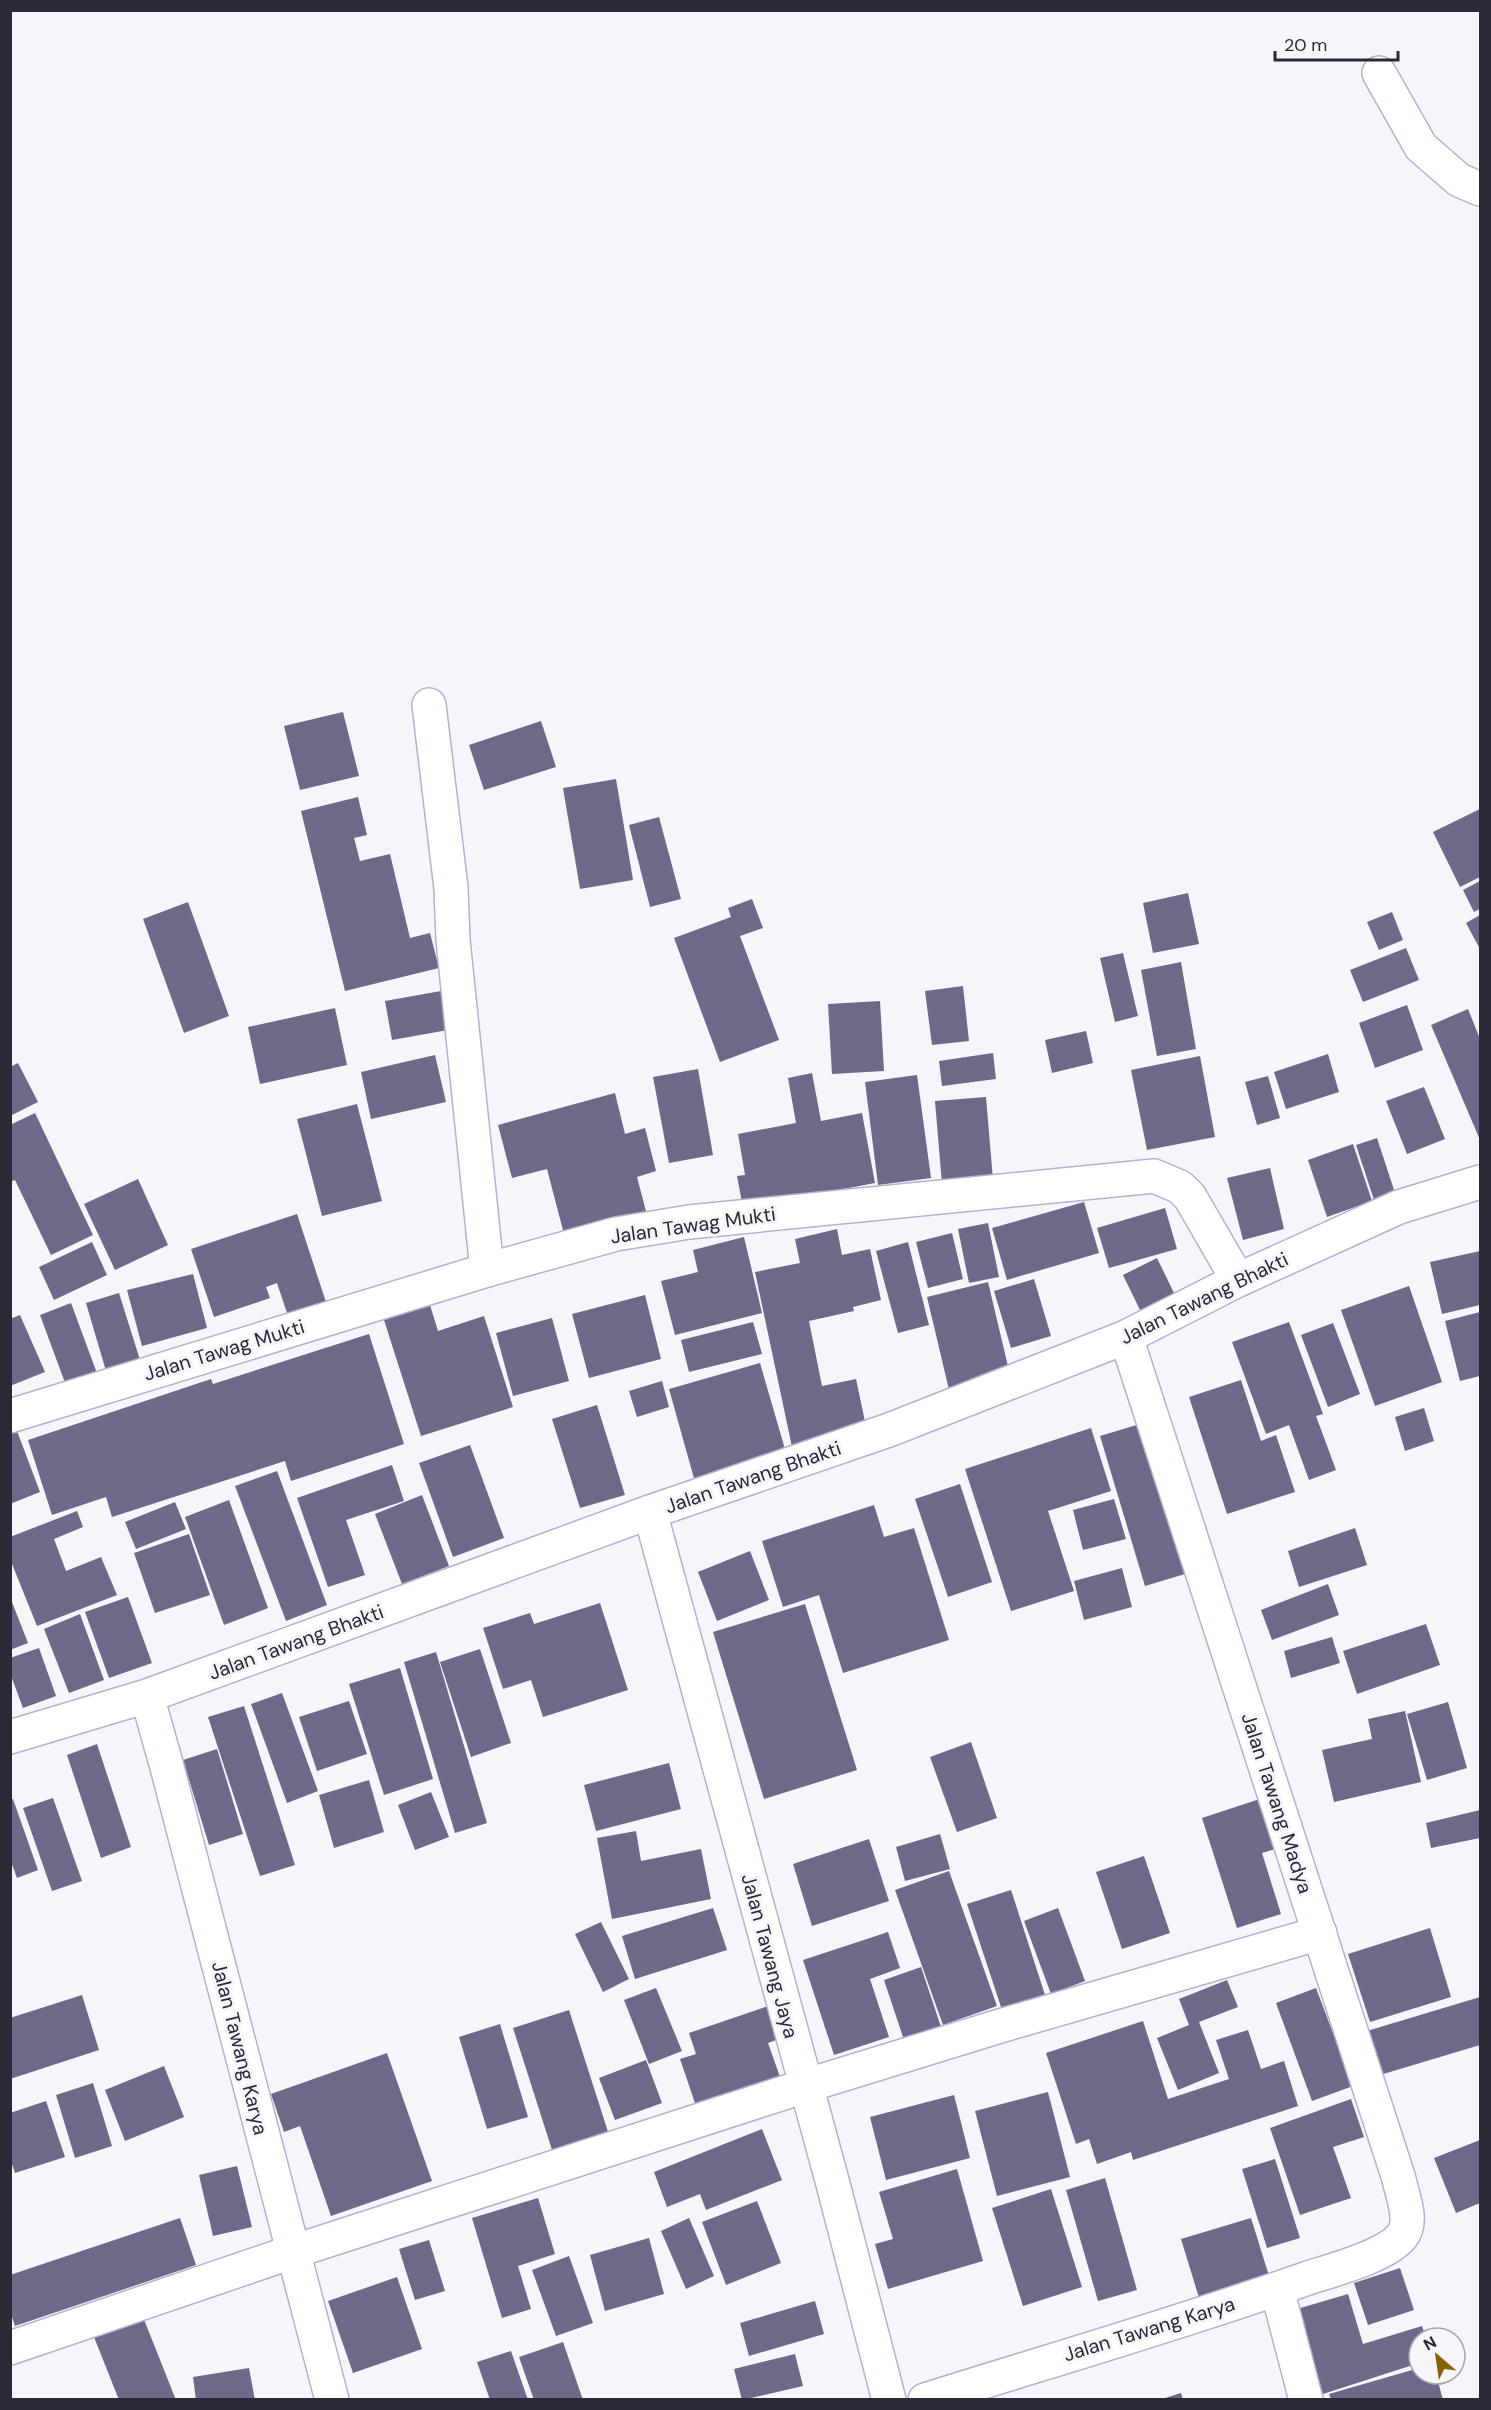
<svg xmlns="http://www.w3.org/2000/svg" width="1491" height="2410" viewBox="0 0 1491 2410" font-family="'DM Sans',sans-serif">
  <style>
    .building { fill: #6d6989 }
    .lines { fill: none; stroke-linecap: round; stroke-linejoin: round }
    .minor-casing { stroke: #b5b2cf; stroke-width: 36 }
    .tertiary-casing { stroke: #b5b2cf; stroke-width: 36 }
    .minor { stroke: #fff; stroke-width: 33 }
    .tertiary { stroke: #fff; stroke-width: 33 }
    .labels { text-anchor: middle; stroke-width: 6; stroke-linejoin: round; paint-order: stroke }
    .street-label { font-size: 20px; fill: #2b2935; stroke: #f6f5fb }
  </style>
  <rect width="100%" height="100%" fill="#f6f5fb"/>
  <!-- building -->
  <g class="building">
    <polygon points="343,712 359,776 300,790 284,726"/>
    <polygon points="541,721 556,767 484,790 469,745"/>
    <polygon points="616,779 633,880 580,889 563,788"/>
    <polygon points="358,797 367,835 354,838 360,861 390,854 410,938 430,933 439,968 345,991 301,811"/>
    <polygon points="1480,809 1480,877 1460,887 1433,832"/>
    <polygon points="659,817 681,899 650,907 629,825"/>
    <polygon points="1480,881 1480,909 1474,912 1463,890"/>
    <polygon points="1188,893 1199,944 1153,953 1143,903"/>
    <polygon points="752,899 763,928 740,936 779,1040 720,1062 674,938 731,917 728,908"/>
    <polygon points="188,902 229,1016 184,1033 143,919"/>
    <polygon points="1392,912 1403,940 1379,950 1367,922"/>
    <polygon points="1480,915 1480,949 1466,923"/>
    <polygon points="1406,948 1419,980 1363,1002 1350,970"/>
    <polygon points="1123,953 1138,1016 1115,1022 1100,958"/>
    <polygon points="1181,962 1196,1049 1157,1056 1141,970"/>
    <polygon points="963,986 969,1041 932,1045 925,991"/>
    <polygon points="441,991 448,1030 392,1040 385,1001"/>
    <polygon points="880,1001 884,1071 832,1074 828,1004"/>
    <polygon points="1407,1005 1423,1050 1375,1068 1359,1023"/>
    <polygon points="335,1008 347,1065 260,1084 248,1027"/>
    <polygon points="1468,1009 1480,1039 1480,1140 1431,1025"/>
    <polygon points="1086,1031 1093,1063 1052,1073 1045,1040"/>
    <polygon points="993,1053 996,1079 942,1086 939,1061"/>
    <polygon points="1328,1054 1339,1092 1286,1109 1274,1072"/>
    <polygon points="435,1055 446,1102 371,1119 361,1072"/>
    <polygon points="1200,1056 1215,1137 1147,1150 1131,1070"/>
    <polygon points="18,1063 38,1102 10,1116 10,1067"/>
    <polygon points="698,1069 713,1155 669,1163 653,1077"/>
    <polygon points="812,1073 821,1121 862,1113 875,1183 743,1208 737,1176 745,1175 738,1134 796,1123 788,1078"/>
    <polygon points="917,1075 931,1178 878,1185 865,1082"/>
    <polygon points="1268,1076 1280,1118 1257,1125 1245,1082"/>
    <polygon points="1424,1087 1445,1139 1407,1154 1386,1101"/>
    <polygon points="615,1093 625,1134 645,1128 656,1171 637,1177 647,1215 565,1238 547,1169 512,1178 498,1125"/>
    <polygon points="986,1097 993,1180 942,1184 935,1101"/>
    <polygon points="357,1104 382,1201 322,1216 297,1119"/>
    <polygon points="35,1113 93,1235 51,1255 15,1180 10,1182 10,1125"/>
    <polygon points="1377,1138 1396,1196 1375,1203 1356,1145"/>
    <polygon points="1353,1144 1372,1201 1327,1217 1308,1160"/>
    <polygon points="1270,1168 1284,1229 1243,1240 1227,1178"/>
    <polygon points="138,1179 168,1245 115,1270 84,1204"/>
    <polygon points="1084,1202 1099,1253 1007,1280 992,1228"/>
    <polygon points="1165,1208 1177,1249 1109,1268 1097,1228"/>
    <polygon points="297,1214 326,1302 288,1316 277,1283 266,1287 270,1298 214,1317 191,1249"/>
    <polygon points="988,1223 999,1277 969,1283 958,1229"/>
    <polygon points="837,1229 842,1255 870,1249 881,1300 853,1307 854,1311 809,1321 822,1386 856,1379 867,1431 792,1447 755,1272 800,1263 795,1239"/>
    <polygon points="952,1233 963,1279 928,1288 916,1242"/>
    <polygon points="744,1237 762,1313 675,1335 661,1281 698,1272 693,1250"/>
    <polygon points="92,1242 107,1275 54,1300 39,1267"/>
    <polygon points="908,1242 929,1325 898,1333 876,1251"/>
    <polygon points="1480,1251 1480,1305 1442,1314 1430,1262"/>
    <polygon points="1157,1258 1175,1295 1141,1312 1123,1275"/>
    <polygon points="193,1274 207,1328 142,1346 127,1290"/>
    <polygon points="1034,1279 1051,1336 1011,1348 994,1291"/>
    <polygon points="988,1282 1011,1379 950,1394 927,1297"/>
    <polygon points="1409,1286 1442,1382 1375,1406 1341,1310"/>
    <polygon points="119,1293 140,1360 106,1371 86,1303"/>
    <polygon points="645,1295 661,1359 589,1378 572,1314"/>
    <polygon points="71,1303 98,1376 67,1388 40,1315"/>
    <polygon points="430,1305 438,1331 484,1316 513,1407 421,1436 384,1320"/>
    <polygon points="1480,1312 1480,1376 1460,1381 1445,1321"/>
    <polygon points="20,1315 45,1372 10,1386 10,1319"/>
    <polygon points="552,1318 569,1381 513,1396 496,1333"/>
    <polygon points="753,1322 762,1354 689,1372 681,1340"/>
    <polygon points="1289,1322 1323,1414 1316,1416 1336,1470 1309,1480 1289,1425 1266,1434 1232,1342"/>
    <polygon points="1333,1323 1360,1394 1328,1407 1301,1335"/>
    <polygon points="369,1334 404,1444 291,1481 285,1461 112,1517 106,1497 52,1515 28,1440 211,1379 213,1384"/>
    <polygon points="760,1363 789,1463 697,1489 669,1389"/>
    <polygon points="1241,1380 1261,1441 1276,1435 1295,1492 1227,1514 1189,1397"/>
    <polygon points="662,1381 669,1407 637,1417 629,1391"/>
    <polygon points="597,1405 625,1495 580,1508 552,1419"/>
    <polygon points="1424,1408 1434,1441 1405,1451 1395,1417"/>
    <polygon points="1150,1421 1195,1571 1145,1586 1100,1436"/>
    <polygon points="1091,1428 1111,1491 1048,1511 1074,1591 1011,1611 965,1469"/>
    <polygon points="17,1431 40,1492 10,1504 10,1433"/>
    <polygon points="470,1445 504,1538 453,1557 419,1463"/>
    <polygon points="392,1465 404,1501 346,1520 365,1575 328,1587 297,1498"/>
    <polygon points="277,1471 327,1605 286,1621 235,1486"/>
    <polygon points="960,1484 992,1582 948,1597 915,1499"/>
    <polygon points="422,1495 449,1566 402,1584 375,1514"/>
    <polygon points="1114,1499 1126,1539 1083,1550 1073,1510"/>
    <polygon points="229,1500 268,1608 224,1625 185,1517"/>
    <polygon points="175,1502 186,1529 136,1549 125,1522"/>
    <polygon points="874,1505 884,1537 914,1528 949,1640 843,1673 819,1595 783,1607 762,1541"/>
    <polygon points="77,1511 83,1527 54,1539 66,1571 101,1557 117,1595 37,1626 10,1559 10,1537"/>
    <polygon points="1355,1528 1367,1565 1299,1587 1288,1551"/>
    <polygon points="189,1534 210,1595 155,1613 134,1553"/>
    <polygon points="750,1551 769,1600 717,1621 698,1572"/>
    <polygon points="1122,1568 1132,1607 1084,1620 1074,1581"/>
    <polygon points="1328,1584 1339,1615 1272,1640 1261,1610"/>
    <polygon points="10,1597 28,1643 10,1650"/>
    <polygon points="128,1597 152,1663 109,1678 85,1612"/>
    <polygon points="600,1603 628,1690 543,1717 531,1680 503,1689 483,1628 530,1613 534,1624"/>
    <polygon points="805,1604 857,1770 764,1799 713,1632"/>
    <polygon points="80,1614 104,1680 69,1693 44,1629"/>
    <polygon points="1426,1624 1440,1665 1357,1694 1343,1651"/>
    <polygon points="1332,1637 1340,1663 1291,1678 1284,1651"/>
    <polygon points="39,1648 56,1696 23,1708 10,1673 10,1658"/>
    <polygon points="480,1649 511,1743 471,1757 440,1662"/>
    <polygon points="436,1652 487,1823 455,1833 404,1662"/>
    <polygon points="400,1668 433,1779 384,1795 349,1684"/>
    <polygon points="282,1693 318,1791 287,1803 251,1704"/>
    <polygon points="349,1701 367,1754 317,1771 299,1717"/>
    <polygon points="1448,1702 1467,1768 1427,1780 1407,1714"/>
    <polygon points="244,1706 295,1865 260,1876 208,1717"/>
    <polygon points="1405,1711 1421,1782 1334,1802 1322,1750 1372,1739 1368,1719"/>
    <polygon points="971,1742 997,1818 957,1832 930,1757"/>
    <polygon points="97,1744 131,1847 101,1858 67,1755"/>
    <polygon points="217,1749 243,1834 209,1845 183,1760"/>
    <polygon points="669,1763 681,1809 596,1831 584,1785"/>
    <polygon points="369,1780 384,1832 334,1848 319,1795"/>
    <polygon points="431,1792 449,1837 415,1850 398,1805"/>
    <polygon points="1269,1796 1285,1846 1262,1853 1281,1914 1237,1928 1202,1818"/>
    <polygon points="53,1798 82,1881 52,1891 23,1808"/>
    <polygon points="13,1799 38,1870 17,1878 10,1859 10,1800"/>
    <polygon points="1480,1810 1480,1838 1431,1848 1426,1823"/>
    <polygon points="636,1831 641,1861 701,1849 711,1899 612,1919 597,1838"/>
    <polygon points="940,1834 950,1869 905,1881 896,1847"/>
    <polygon points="869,1839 889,1901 812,1926 793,1864"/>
    <polygon points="1144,1856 1170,1933 1122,1949 1096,1872"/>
    <polygon points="949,1871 997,2006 943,2025 895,1890"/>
    <polygon points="1011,1890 1046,1998 1003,2013 967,1904"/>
    <polygon points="713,1908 727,1950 635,1979 622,1936"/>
    <polygon points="1058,1908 1085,1981 1051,1994 1024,1921"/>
    <polygon points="601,1922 629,1979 603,1992 575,1934"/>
    <polygon points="1430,1928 1451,1997 1370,2022 1348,1954"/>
    <polygon points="888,1932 900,1968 870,1979 889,2037 834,2055 803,1960"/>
    <polygon points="921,1967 944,2036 907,2049 884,1980"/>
    <polygon points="1227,1980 1238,2007 1199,2022 1219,2073 1178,2090 1157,2038 1189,2025 1179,1999"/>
    <polygon points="656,1988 682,2051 649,2064 624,2000"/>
    <polygon points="1316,1988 1353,2086 1312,2101 1276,2003"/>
    <polygon points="82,1995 99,2050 10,2079 10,2018"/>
    <polygon points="1480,1997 1480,2045 1380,2075 1367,2031"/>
    <polygon points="777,2003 788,2036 768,2043 780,2077 696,2106 680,2059 696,2054 689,2033"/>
    <polygon points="569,2010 609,2135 553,2153 513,2028"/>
    <polygon points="1143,2021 1168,2099 1229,2079 1216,2040 1248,2030 1261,2069 1284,2061 1298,2106 1133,2160 1131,2152 1097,2164 1089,2139 1076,2144 1046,2053"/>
    <polygon points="500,2024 528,2117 487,2129 459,2037"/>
    <polygon points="387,2053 432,2181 331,2216 300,2126 284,2132 271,2094"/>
    <polygon points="646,2060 662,2103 615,2120 599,2078"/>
    <polygon points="164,2066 184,2117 125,2141 105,2090"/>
    <polygon points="93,2083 112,2146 75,2158 56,2095"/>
    <polygon points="1048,2092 1070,2177 997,2196 975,2111"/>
    <polygon points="954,2095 970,2158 886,2180 870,2117"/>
    <polygon points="1351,2099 1364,2137 1333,2147 1351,2198 1300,2215 1270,2128"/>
    <polygon points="46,2101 65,2157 15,2173 10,2158 10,2113"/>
    <polygon points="762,2129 782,2180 706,2210 700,2194 667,2207 654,2172"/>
    <polygon points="1480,2140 1480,2203 1456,2213 1434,2158"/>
    <polygon points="1275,2159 1300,2238 1267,2248 1242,2169"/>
    <polygon points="237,2166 252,2227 213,2236 199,2175"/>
    <polygon points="957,2169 983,2261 888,2289 875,2244 893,2239 879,2192"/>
    <polygon points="1105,2178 1137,2290 1098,2301 1066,2190"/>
    <polygon points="1051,2189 1082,2287 1023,2306 992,2208"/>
    <polygon points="538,2198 555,2254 518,2266 531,2309 502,2318 472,2218"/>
    <polygon points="757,2201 781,2263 726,2285 702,2222"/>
    <polygon points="180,2218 196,2265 15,2326 10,2311 10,2275"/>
    <polygon points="689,2218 714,2276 686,2289 661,2231"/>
    <polygon points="1251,2218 1270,2279 1200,2301 1181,2239"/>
    <polygon points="649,2238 664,2294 605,2311 590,2255"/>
    <polygon points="429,2240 445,2291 415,2300 399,2249"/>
    <polygon points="569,2256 593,2323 556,2336 532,2270"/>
    <polygon points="1400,2268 1414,2310 1368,2325 1354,2283"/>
    <polygon points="397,2277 422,2349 353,2373 328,2301"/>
    <polygon points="1348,2294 1363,2344 1422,2326 1426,2338 1419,2338 1419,2363 1323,2394 1297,2309"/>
    <polygon points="815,2301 824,2334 749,2356 740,2323"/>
    <polygon points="143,2317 176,2400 119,2400 94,2337"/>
    <polygon points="563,2342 583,2400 534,2400 519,2357"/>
    <polygon points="511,2351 528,2400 490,2400 477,2362"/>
    <polygon points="795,2354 803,2386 742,2400 734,2369"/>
    <polygon points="249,2368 255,2400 196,2400 193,2377"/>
    <polygon points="1419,2368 1419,2374 1436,2374 1443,2400 1331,2400 1329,2394"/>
    <polygon points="1181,2393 1183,2400 1162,2400 1162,2399"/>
  </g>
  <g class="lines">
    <!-- minor casing -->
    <g class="minor-casing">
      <g id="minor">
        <polyline points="1379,73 1421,147 1459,180 1480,189"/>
        <polyline points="429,705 451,888 453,940 487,1270"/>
        <polyline points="10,1416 487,1270 616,1234 689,1222 1154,1176 1180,1187 1190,1197 1238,1280"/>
        <polyline points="650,1512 833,2184 889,2400"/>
        <polyline points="147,1696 167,1767 332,2400"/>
        <polyline points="1277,2289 1306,2400"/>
        <polyline points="10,2348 292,2252 805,2086 1000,2026 1320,1933"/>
        <path d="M 925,2400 C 1052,2360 1181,2323 1308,2278 C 1333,2270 1386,2256 1402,2236 C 1414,2221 1402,2195 1399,2179 L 1126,1337"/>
      </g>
    </g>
    <!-- tertiary casing -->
    <g class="tertiary-casing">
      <polyline id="tertiary" points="10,1737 147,1696 650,1512 889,1430 1126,1337 1238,1280 1399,1207 1480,1182"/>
    </g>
    <!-- minor -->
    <use href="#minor" class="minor"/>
    <!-- tertiary -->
    <use href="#tertiary" class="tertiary"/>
  </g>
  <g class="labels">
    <!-- street labels -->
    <g class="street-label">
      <text transform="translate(693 1225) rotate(-8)" y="7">Jalan Tawag Mukti</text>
      <text transform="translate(1204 1298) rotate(-26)" y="7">Jalan Tawang Bhakti</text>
      <text transform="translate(224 1350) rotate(-17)" y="7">Jalan Tawag Mukti</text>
      <text transform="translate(753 1477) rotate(-19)" y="7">Jalan Tawang Bhakti</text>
      <text transform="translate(296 1642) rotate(-20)" y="7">Jalan Tawang Bhakti</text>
      <text transform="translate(1277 1803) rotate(72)" y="7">Jalan Tawang Madya</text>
      <text transform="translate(770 1956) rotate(75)" y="7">Jalan Tawang Jaya</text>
      <text transform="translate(240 2048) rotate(76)" y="7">Jalan Tawang Karya</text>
      <text transform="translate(1149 2329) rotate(-17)" y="7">Jalan Tawang Karya</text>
    </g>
  </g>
  <!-- border -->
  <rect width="1491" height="2410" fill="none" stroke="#2b2935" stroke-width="24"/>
  <!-- north arrow -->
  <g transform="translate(1437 2356) rotate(331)"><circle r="28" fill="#f6f5fb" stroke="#a5a3ac" stroke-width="1.5"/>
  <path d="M0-4.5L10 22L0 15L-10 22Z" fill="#886100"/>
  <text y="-9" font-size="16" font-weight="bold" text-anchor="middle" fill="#2b2935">N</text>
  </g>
  <!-- scale -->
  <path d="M1275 51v9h123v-9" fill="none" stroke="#2b2935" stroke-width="3"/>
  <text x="1284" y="51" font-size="18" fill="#2b2935" stroke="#f6f5fb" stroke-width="4.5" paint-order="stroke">20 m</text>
</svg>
